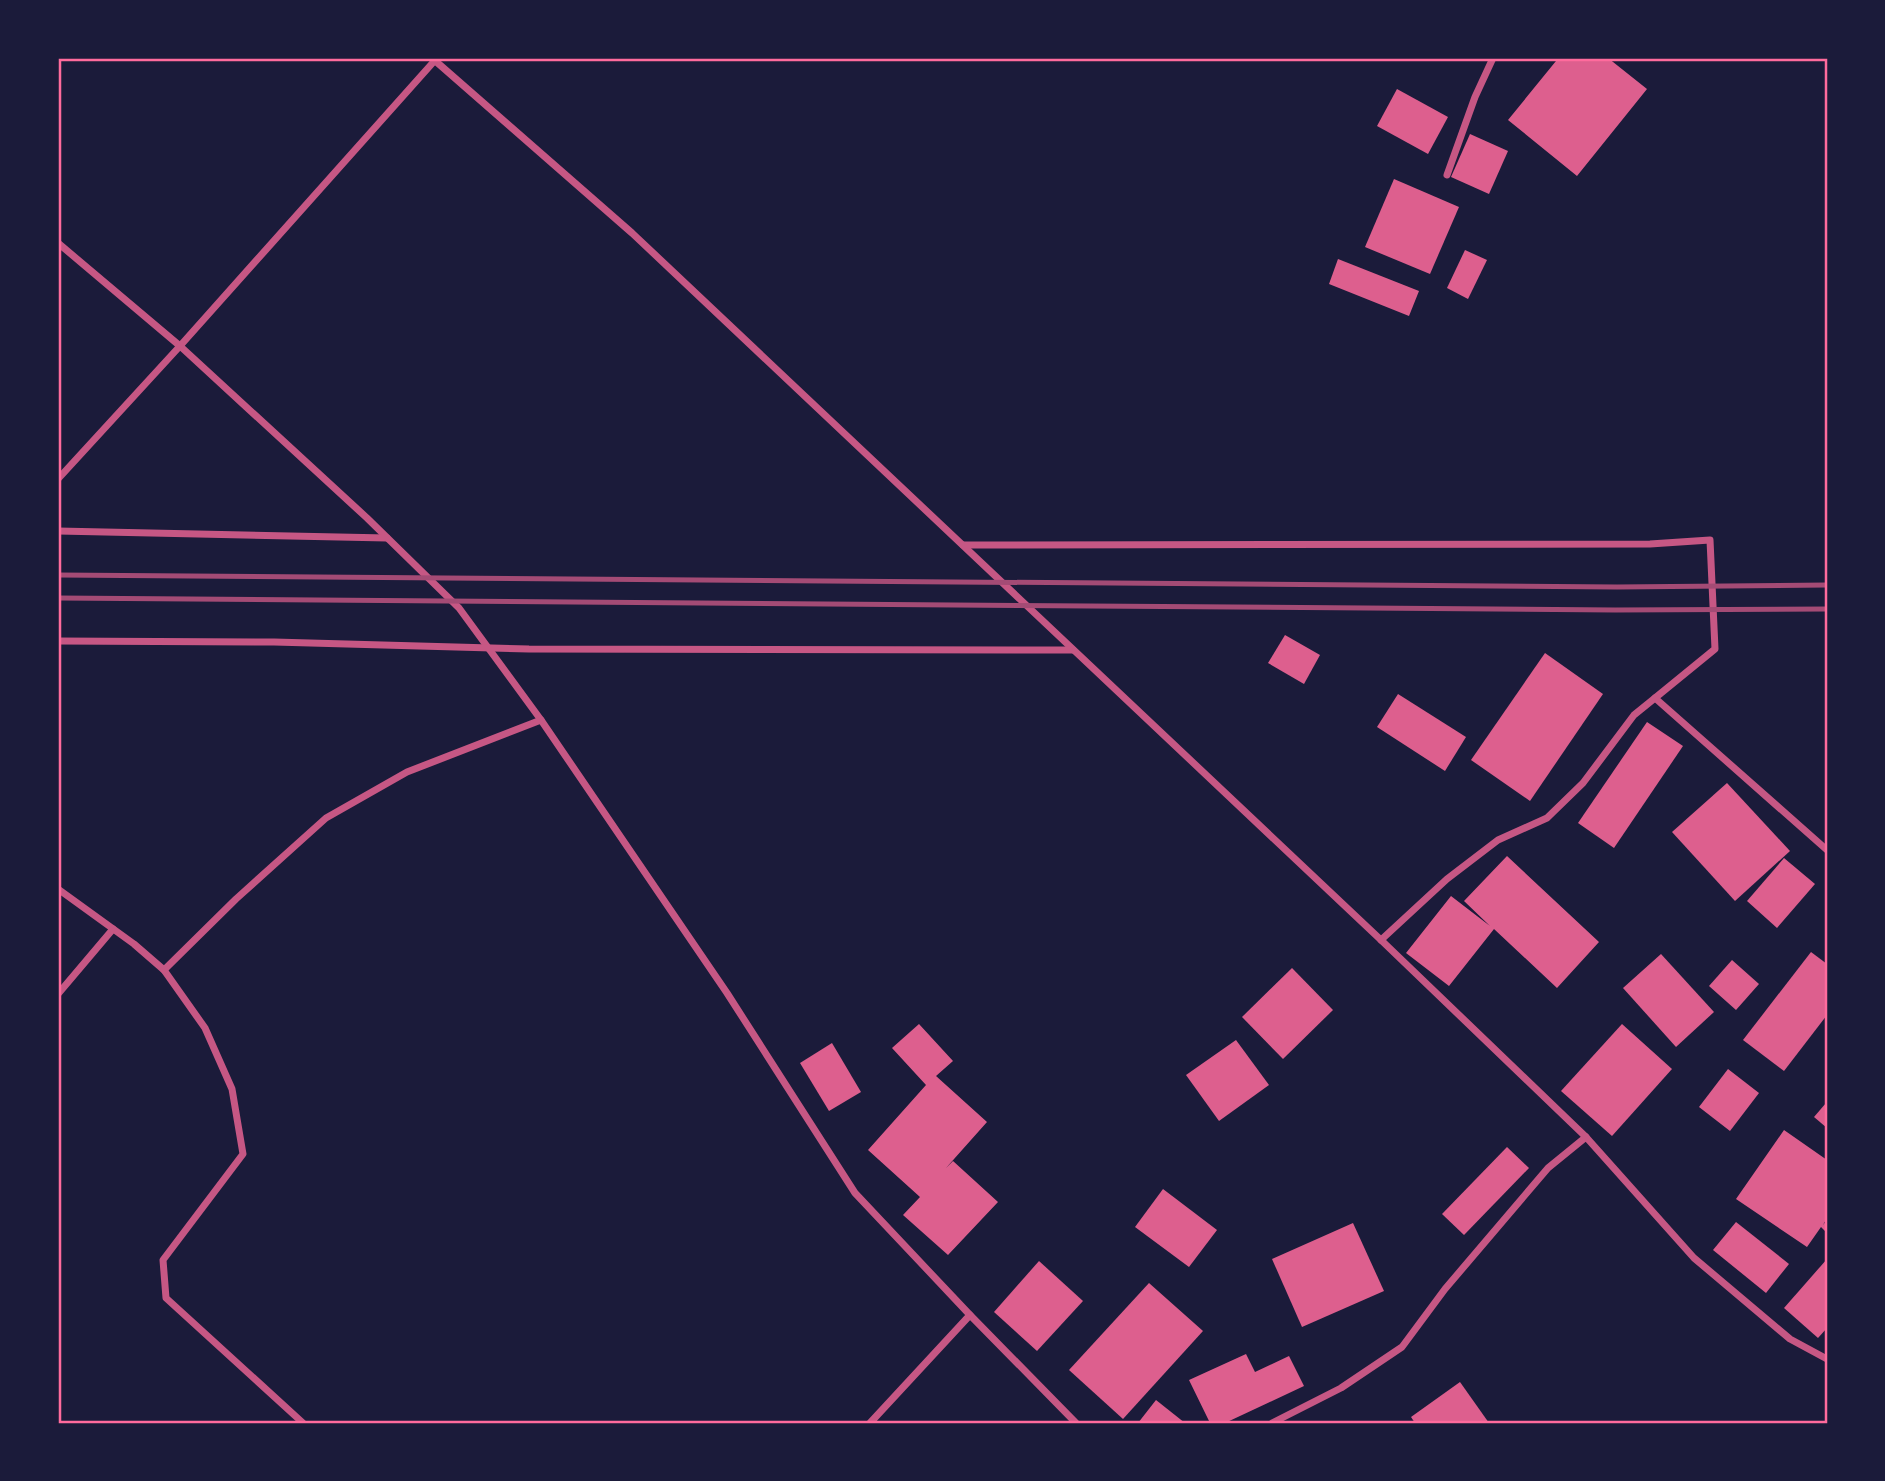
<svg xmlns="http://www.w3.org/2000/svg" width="1885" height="1481" viewBox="0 0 1885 1481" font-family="'Alegreya Sans',sans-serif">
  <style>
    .building { fill: #dd5f8e }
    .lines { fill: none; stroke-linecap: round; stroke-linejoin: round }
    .minor { stroke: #c65784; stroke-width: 7 }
    .rail { stroke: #a44b75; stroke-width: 5 }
    .neatline { fill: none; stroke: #ff6b9d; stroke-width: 2.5 }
  </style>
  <rect width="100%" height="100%" fill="#1b1b3a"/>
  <!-- building -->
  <g class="building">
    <polygon points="1553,58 1608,58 1647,89 1577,176 1508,120 1556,61"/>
    <polygon points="1397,89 1448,117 1428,154 1377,126"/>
    <polygon points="1470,134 1508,151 1489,194 1451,177"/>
    <polygon points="1394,179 1459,207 1430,274 1365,247"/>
    <polygon points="1465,250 1487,260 1468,299 1447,288"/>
    <polygon points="1338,259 1419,291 1409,316 1329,284"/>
    <polygon points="1285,635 1320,655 1304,684 1268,663"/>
    <polygon points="1545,653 1603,694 1530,801 1471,760"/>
    <polygon points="1398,694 1466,737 1445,771 1377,727"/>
    <polygon points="1647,722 1683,746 1614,848 1578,823"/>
    <polygon points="1727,783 1790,851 1735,901 1672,832"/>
    <polygon points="1507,856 1599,942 1557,988 1494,929 1449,986 1406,953 1451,896 1490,926 1464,901"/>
    <polygon points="1784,858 1815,884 1777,928 1747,901"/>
    <polygon points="1811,952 1827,964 1827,1015 1784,1071 1743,1040"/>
    <polygon points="1661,954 1714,1012 1676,1047 1623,988"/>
    <polygon points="1732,960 1759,984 1736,1010 1709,986"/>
    <polygon points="1292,968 1333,1010 1283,1059 1242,1017"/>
    <polygon points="919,1024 953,1061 936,1076 987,1122 946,1168 953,1161 998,1202 948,1255 903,1215 920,1197 868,1150 926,1085 892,1048"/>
    <polygon points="1622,1024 1672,1069 1612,1136 1561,1091"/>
    <polygon points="1236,1040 1269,1085 1219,1121 1186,1075"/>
    <polygon points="832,1043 861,1092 829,1111 800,1063"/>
    <polygon points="1728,1069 1759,1093 1730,1131 1699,1107"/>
    <polygon points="1826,1103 1827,1104 1827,1128 1814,1117"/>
    <polygon points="1784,1130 1827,1160 1827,1218 1823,1225 1827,1220 1827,1233 1821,1227 1807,1247 1736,1199"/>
    <polygon points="1507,1147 1529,1168 1464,1235 1442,1214"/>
    <polygon points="1163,1189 1217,1230 1189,1267 1135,1227"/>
    <polygon points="1736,1222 1789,1264 1766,1293 1713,1250"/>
    <polygon points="1353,1223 1384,1291 1302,1327 1272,1259"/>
    <polygon points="1827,1259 1827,1328 1818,1338 1784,1308"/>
    <polygon points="1039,1261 1083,1301 1037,1351 994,1312"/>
    <polygon points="1149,1283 1203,1331 1123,1419 1069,1370"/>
    <polygon points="1246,1354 1255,1372 1289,1356 1304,1386 1225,1423 1210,1423 1189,1380"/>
    <polygon points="1460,1382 1489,1423 1415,1423 1411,1417"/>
    <polygon points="1156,1400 1185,1423 1138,1423"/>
  </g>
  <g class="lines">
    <!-- minor -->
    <g class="minor">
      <polyline points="432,58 632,233 1381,940 1586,1137 1694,1258 1790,1339 1827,1359"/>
      <polyline points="1447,175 1475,97 1493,58"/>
      <polyline points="58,243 180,346 367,518 459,608 541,720 727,993 855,1193 970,1315 1076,1423"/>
      <polyline points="58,479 180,346 437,58"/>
      <polyline points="58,531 387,538"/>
      <polyline points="963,545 1650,544 1710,540 1715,649 1655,698"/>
      <polyline points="58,641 274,642 529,649 1073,650"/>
      <polyline points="58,889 134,944 164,970 205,1028 232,1089 243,1154 163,1260 166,1298 303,1423"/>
      <polyline points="1381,940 1447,879 1498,840 1547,818 1583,783 1634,715 1655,698 1827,850"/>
      <polyline points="164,970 236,899 326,818 407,772 541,720"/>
      <polyline points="58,994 113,929"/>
      <polyline points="870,1423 970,1315"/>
      <polyline points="1272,1423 1341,1388 1402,1347 1445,1289 1548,1168 1586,1137"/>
    </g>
    <!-- rail -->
    <g class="rail">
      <polyline points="58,575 1617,587 1827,585"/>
      <polyline points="58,598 1615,610 1827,609"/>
    </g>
  </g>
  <!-- border -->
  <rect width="1885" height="1481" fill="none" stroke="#1b1b3a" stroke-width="119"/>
  <rect x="60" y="60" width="1766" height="1362" class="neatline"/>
</svg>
